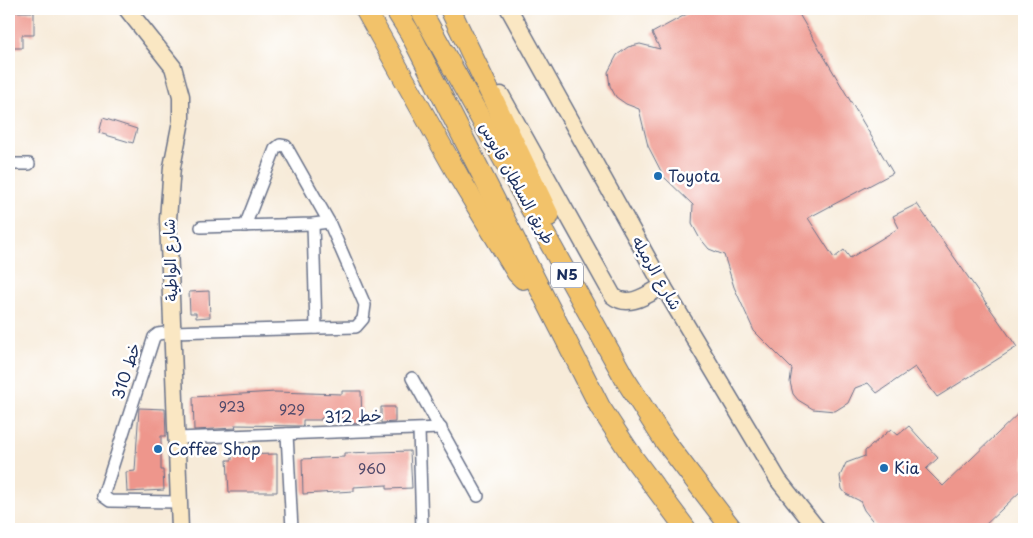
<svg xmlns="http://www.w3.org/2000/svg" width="1033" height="538" viewBox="0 0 1033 538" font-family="'Playpen Sans','Playpen Sans Arabic',sans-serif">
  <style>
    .building { fill: #ee968c }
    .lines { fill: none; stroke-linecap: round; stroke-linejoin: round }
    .street-casing { stroke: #687189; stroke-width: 14 }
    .secondary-casing { stroke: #687189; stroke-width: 19 }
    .highway-casing { stroke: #687189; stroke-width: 22 }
    .street { stroke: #fff; stroke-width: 11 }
    .secondary { stroke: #fae7c3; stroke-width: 16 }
    .highway { stroke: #f2c26a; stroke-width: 20 }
    .poi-dot { fill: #1f6fb2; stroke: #fff; stroke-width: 2 }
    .labels { text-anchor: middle; stroke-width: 5; stroke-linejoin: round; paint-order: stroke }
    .number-label { font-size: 14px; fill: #50496a }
    .shield { fill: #fff; stroke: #5f6d8e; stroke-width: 1 }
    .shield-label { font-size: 15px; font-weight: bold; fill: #1b2f5e }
    .poi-label { font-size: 16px; fill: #1b2f5e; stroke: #fff; text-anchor: start }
    .street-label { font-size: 16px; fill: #1b2f5e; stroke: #fff }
  </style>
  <rect width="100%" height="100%" fill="#fff"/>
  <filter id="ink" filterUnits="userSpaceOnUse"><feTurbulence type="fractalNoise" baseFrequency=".02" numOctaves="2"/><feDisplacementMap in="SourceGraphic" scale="10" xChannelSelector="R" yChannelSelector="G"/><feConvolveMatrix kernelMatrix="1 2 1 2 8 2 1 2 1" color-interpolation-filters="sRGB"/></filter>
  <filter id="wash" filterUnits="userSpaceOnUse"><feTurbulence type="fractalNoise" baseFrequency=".0096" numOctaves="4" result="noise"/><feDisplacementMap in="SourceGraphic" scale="20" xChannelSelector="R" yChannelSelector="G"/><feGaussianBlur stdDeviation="1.12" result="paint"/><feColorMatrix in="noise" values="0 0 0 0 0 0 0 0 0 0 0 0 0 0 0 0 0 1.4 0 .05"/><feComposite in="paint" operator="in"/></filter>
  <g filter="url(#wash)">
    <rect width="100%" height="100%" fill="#f7ebd9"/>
    <g id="blocks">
      <!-- building -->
      <g class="building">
        <polygon points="696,9 796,9 893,173 808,218 834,258 844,250 850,258 899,228 893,216 917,204 1017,347 937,397 915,367 877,393 868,383 855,388 848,403 835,411 813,409 798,400 793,394 790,382 792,369 754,331 734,287 724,255 709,249 699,237 692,224 693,205 664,177 648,146 639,109 626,104 616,97 610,86 608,72 617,55 628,47 640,44 660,49 652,33"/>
        <polygon points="9,12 34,12 34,35 22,35 22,48 9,48"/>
        <polygon points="103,118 137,129 133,143 99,133"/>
        <polygon points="209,291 210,317 196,318 196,313 190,313 189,292"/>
        <polygon points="342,391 361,391 362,423 343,424 343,418 321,418 321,420 303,420 303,426 235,425 236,428 194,430 193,397 275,392 342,394"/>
        <polygon points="381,407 395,407 395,422 381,423"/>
        <polygon points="139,408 165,409 166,436 161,436 161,470 163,470 164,490 127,492 126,472 135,471"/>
        <polygon points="1024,408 1024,488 981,529 879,529 864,510 860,501 846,494 842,489 840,476 846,463 865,456 865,451 891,429 898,435 909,426 938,458 926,469 943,486"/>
        <polygon points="410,451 412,488 387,489 387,485 354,487 354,491 303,494 302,459 344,457 344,453"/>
        <polygon points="277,454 277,492 229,492 227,460 232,460 232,455"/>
      </g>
    </g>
  </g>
  <g filter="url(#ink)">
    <use href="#blocks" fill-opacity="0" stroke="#687189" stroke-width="1"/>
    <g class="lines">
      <!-- street casing -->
      <g class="street-casing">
        <g id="street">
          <polyline points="9,164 29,164"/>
          <polyline points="313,224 316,328"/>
          <polyline points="201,227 313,224 329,222"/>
          <polyline points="412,378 478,496"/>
          <polyline points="419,430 422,529"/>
          <polyline points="287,434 292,529"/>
          <polyline points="177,438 441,428"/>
          <polyline points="178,502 110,501 103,496 154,337 158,334 172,332 356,327 363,319 365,305 329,222 286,146 280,145 275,149 245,226"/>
        </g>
      </g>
      <!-- secondary casing -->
      <g class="secondary-casing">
        <g id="secondary">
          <polyline points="127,9 173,67 181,96 181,121 172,167 168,219 180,529"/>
          <polyline points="509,9 663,286 779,481 817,529"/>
          <path d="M 501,95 L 613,296 C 629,309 648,294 663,286"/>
        </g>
      </g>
      <!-- highway casing -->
      <g class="highway-casing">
        <g id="highway">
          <polyline points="365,9 459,177 517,273 523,279"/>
          <polyline points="395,9 410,33 600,407 634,459 686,529"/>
          <polyline points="420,9 625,379 664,440 732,529"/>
          <polyline points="450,9 549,216"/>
        </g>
      </g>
      <!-- street -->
      <use href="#street" class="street"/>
      <!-- secondary -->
      <use href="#secondary" class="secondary"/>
      <!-- highway -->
      <use href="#highway" class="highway"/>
    </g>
  </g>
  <!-- markers -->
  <g class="poi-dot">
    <circle cx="658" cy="176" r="5"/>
    <circle cx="158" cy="449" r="5"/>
    <circle cx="884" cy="468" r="5"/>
  </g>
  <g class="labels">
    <!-- number labels -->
    <g class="number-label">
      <text x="232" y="412">923</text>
      <text x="292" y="415">929</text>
      <text x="372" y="474">960</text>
    </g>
    <!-- shield labels -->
    <rect class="shield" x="551" y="262.5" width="32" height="25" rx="4"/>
    <g class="shield-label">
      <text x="567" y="280">N5</text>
    </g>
    <!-- poi labels -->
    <g class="poi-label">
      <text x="668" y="182">Toyota</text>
      <text x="168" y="455">Coffee Shop</text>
      <text x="894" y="474">Kia</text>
    </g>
    <!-- street labels -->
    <g class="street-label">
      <text transform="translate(517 183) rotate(61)" y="6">طريق السلطان قابوس</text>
      <text transform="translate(170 260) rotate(-92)" y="6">شارع الواطية</text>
      <text transform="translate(657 273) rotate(60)" y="6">شارع الرميله</text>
      <text transform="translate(126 371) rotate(-72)" y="6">خط 310</text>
      <text transform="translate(353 416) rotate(-2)" y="6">خط 312</text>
    </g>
  </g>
  <!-- margin -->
  <rect width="1033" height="538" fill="none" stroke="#fff" stroke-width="30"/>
</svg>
